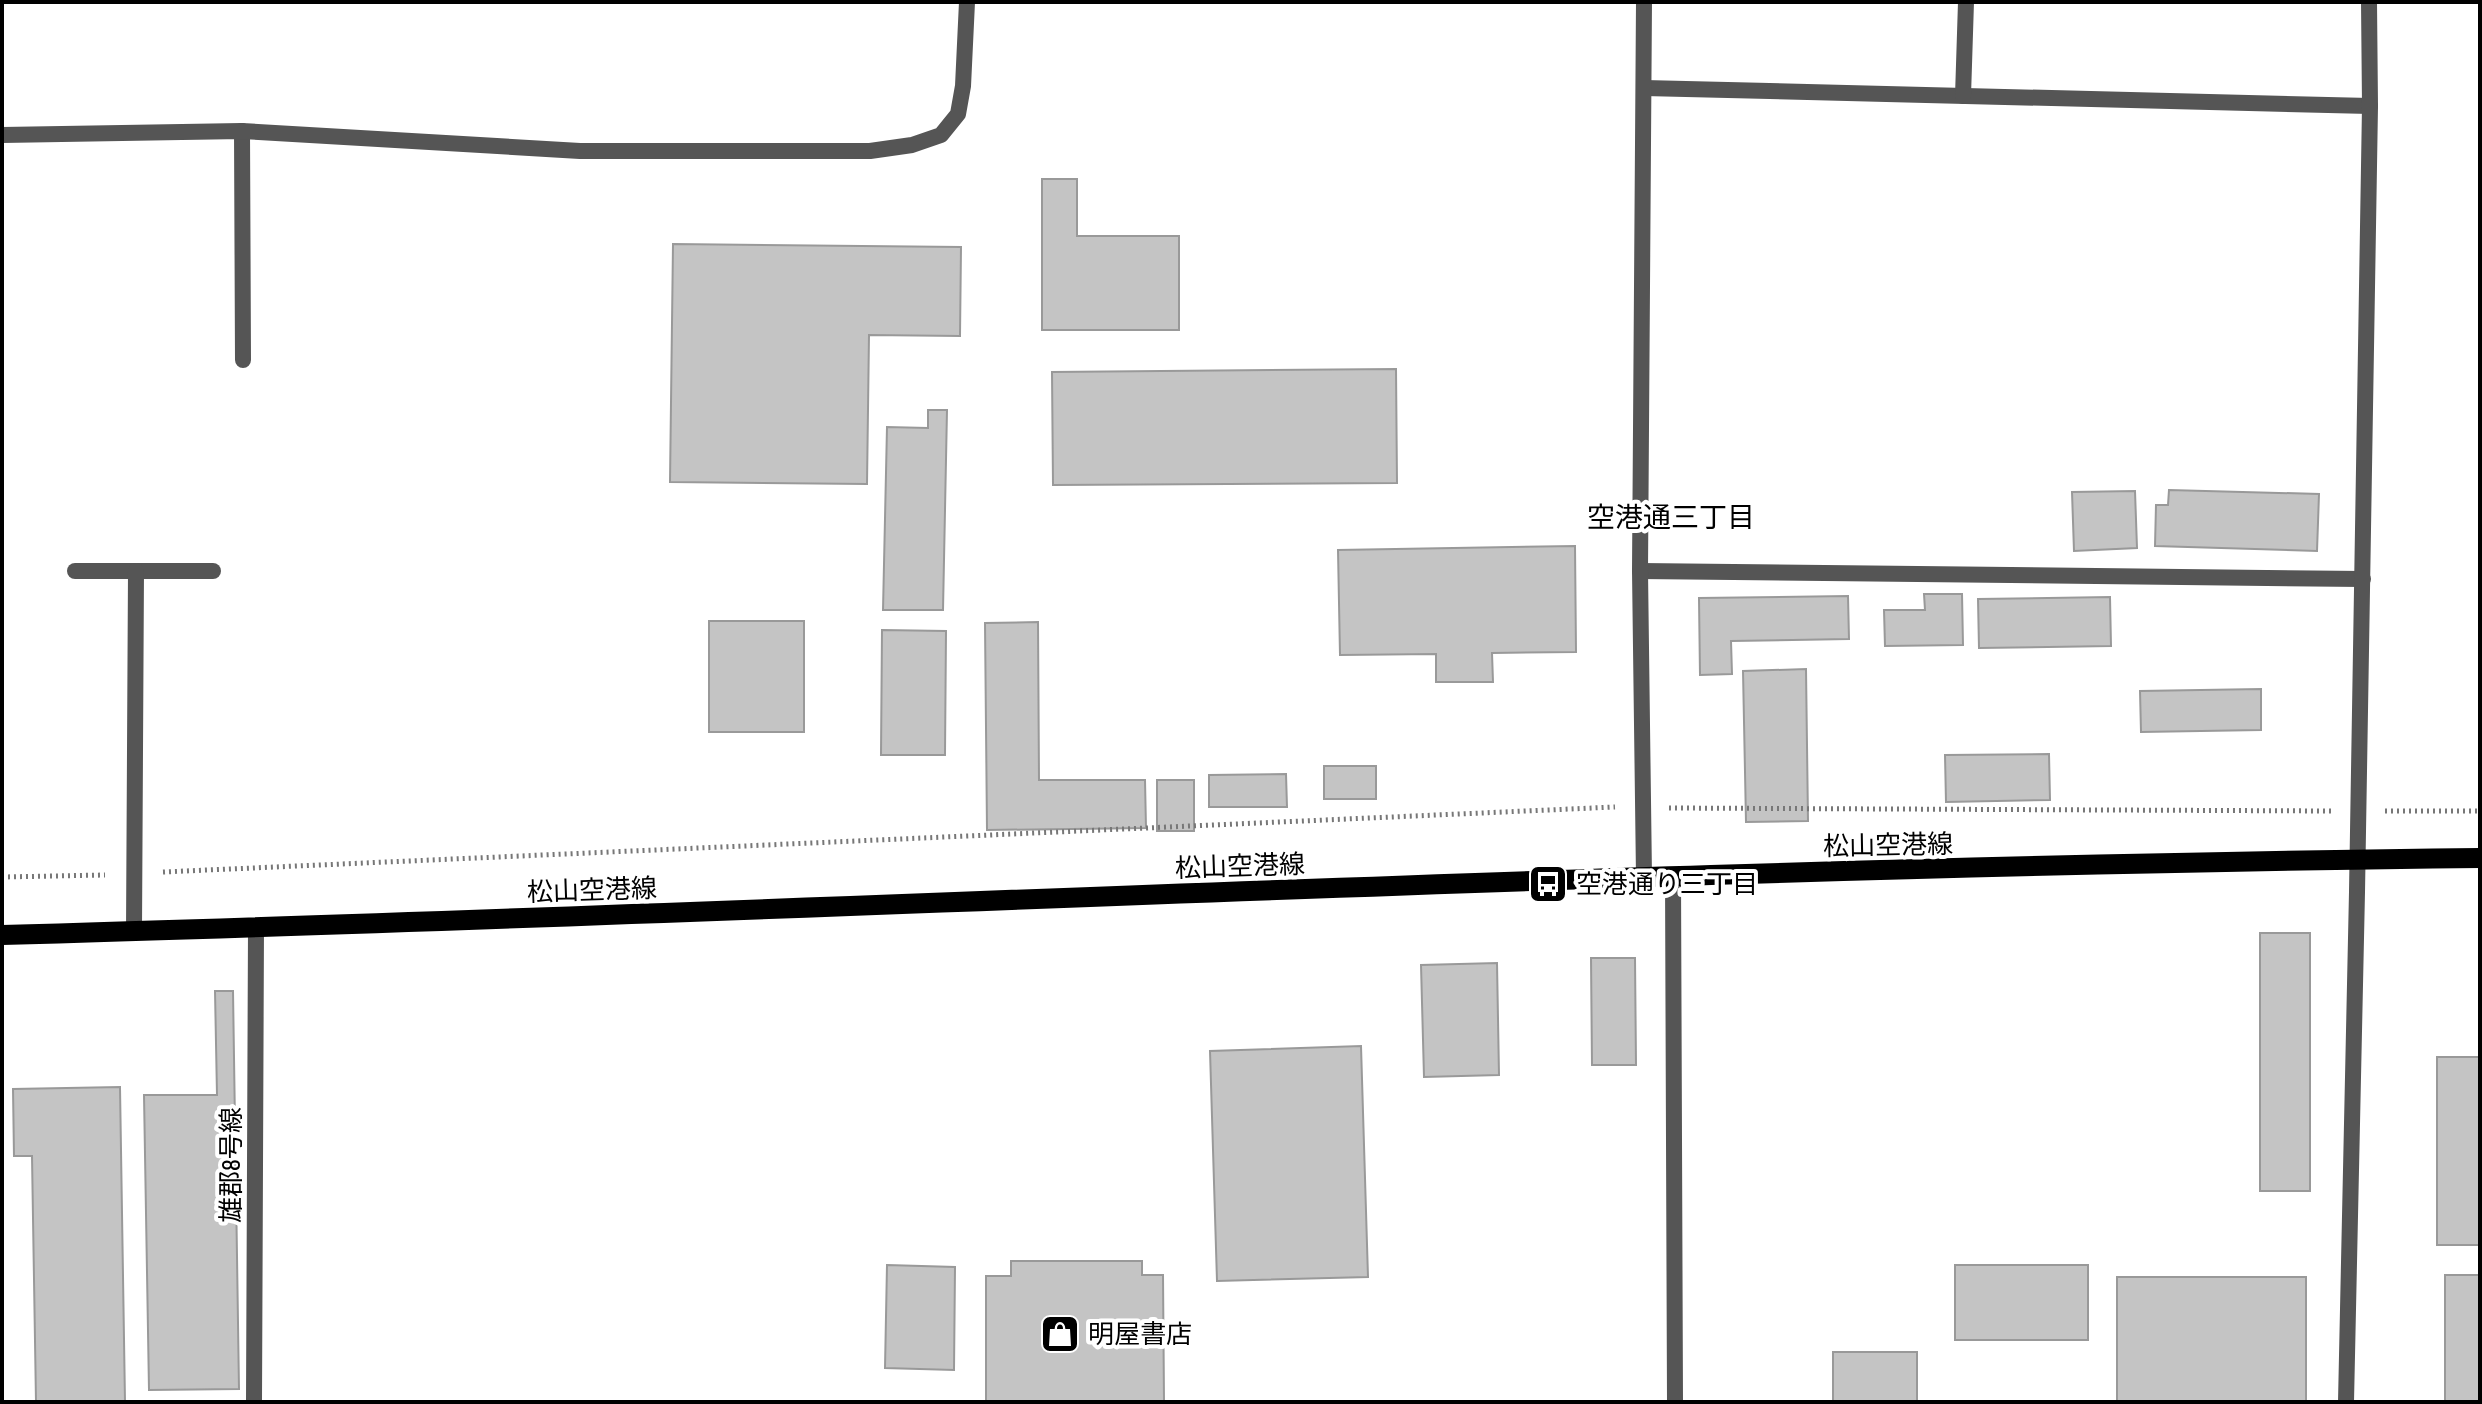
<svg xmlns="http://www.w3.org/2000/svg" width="2482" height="1404" viewBox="0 0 2482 1404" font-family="'Archivo Narrow','Noto Sans JP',sans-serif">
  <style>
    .building { fill: #c4c4c4; stroke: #999; stroke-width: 2 }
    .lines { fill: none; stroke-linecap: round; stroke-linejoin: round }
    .path { stroke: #777; stroke-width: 5; stroke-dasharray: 2 4; stroke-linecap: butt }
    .minor { stroke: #555; stroke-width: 16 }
    .primary { stroke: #000; stroke-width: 20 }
    .labels { text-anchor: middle; stroke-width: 8; stroke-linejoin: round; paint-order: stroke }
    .street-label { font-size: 26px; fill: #000; stroke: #fff }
    .poi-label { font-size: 26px; fill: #000; stroke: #fff; text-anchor: start }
    .neighbourhood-label { font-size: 28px; fill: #000; stroke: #fff }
  </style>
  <rect width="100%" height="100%" fill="#fff"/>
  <!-- building -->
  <g class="building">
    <polygon points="1042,179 1077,179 1077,236 1179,236 1179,330 1042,330"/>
    <polygon points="673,244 961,247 960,336 869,335 867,484 670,482"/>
    <polygon points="1396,369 1397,483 1053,485 1052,372"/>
    <polygon points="928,410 947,410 943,610 883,610 887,427 928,428"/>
    <polygon points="2169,490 2319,494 2317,551 2155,546 2156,505 2168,505"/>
    <polygon points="2135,491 2137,548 2074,551 2072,492"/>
    <polygon points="1575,546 1576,652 1492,653 1493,682 1436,682 1436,654 1340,655 1338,550"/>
    <polygon points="1924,594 1962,594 1963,645 1885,646 1884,610 1925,610"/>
    <polygon points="1848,596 1849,639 1731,641 1732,674 1700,675 1699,598"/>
    <polygon points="2110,597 2111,646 1979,648 1978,599"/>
    <rect x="709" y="621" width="95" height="111"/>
    <polygon points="1038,622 1039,780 1145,780 1146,828 987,830 985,623"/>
    <polygon points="882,630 946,631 945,755 881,755"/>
    <polygon points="1806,669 1808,821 1746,822 1743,671"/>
    <polygon points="2261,689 2261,730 2141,732 2140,691"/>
    <polygon points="2049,754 2050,800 1946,802 1945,755"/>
    <rect x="1324" y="766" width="52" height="33"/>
    <polygon points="1286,774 1287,807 1209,807 1209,775"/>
    <rect x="1157" y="780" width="37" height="51"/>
    <rect x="2260" y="933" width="50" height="258"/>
    <polygon points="1591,958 1635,958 1636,1065 1592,1065"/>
    <polygon points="1497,963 1499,1075 1424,1077 1421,965"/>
    <polygon points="215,991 233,991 239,1389 149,1390 144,1095 217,1095"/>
    <polygon points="1361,1046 1368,1277 1217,1281 1210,1051"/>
    <rect x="2437" y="1057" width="43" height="188"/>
    <polygon points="120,1087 125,1402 36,1402 32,1156 14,1156 13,1089"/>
    <polygon points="1011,1261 1142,1261 1142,1275 1163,1275 1164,1402 986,1402 986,1276 1011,1276"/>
    <polygon points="887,1265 955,1267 954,1370 885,1368"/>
    <rect x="1955" y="1265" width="133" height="75"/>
    <rect x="2445" y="1275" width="35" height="127"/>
    <rect x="2117" y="1277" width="189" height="125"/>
    <rect x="1833" y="1352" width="84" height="50"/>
  </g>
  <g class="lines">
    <!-- path -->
    <g class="path">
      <polyline points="1669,808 2331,811"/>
      <polyline points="2385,811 2480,811"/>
      <polyline points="163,872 1615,807"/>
      <polyline points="2,877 105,875"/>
    </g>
    <!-- minor -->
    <g class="minor">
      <polyline points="1644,88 2370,106"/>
      <polyline points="1963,96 1966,2"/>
      <polyline points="242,131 243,360"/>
      <polyline points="2,135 242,131 580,151 870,151 912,145 941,135 958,114 963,86 967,2"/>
      <polyline points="75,571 213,571"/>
      <polyline points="1640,571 2363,579"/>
      <polyline points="1644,877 1640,571 1644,2"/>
      <polyline points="1673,877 1675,1402"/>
      <polyline points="134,931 136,571"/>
      <polyline points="254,1402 256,928"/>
      <polyline points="2346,1402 2357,892 2370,106 2369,2"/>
    </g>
    <!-- primary -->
    <path class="primary" d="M 2,935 C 828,912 1654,867 2480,858"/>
  </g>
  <!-- icons -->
  <defs>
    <g id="bus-square" transform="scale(2)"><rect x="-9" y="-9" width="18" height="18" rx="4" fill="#000" stroke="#fff"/><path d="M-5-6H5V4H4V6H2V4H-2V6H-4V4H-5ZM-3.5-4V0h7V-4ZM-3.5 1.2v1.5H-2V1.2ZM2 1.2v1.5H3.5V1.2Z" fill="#fff"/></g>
    <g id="shop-square" transform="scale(2)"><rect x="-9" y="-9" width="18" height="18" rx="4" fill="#000" stroke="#fff"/><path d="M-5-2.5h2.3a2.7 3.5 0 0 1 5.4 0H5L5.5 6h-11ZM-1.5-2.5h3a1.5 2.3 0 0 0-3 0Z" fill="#fff"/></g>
  </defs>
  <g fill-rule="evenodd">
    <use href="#bus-square" x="1548" y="884"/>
    <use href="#shop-square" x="1060" y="1334"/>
  </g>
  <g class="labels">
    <!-- street labels -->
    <g class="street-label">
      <text transform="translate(1888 845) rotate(-1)" y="9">松山空港線</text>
      <text transform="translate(1240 866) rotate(-2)" y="9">松山空港線</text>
      <text transform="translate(592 890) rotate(-2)" y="9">松山空港線</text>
      <text transform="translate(231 1165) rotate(-90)" y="9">雄郡8号線</text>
    </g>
    <!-- poi labels -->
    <g class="poi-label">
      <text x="1576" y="893">空港通り三丁目</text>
      <text x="1088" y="1343">明屋書店</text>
    </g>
    <!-- neighbourhood labels -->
    <g class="neighbourhood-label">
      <text x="1671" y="527">空港通三丁目</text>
    </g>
  </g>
  <!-- border -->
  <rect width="2482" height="1404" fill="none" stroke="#000000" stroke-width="8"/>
</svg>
